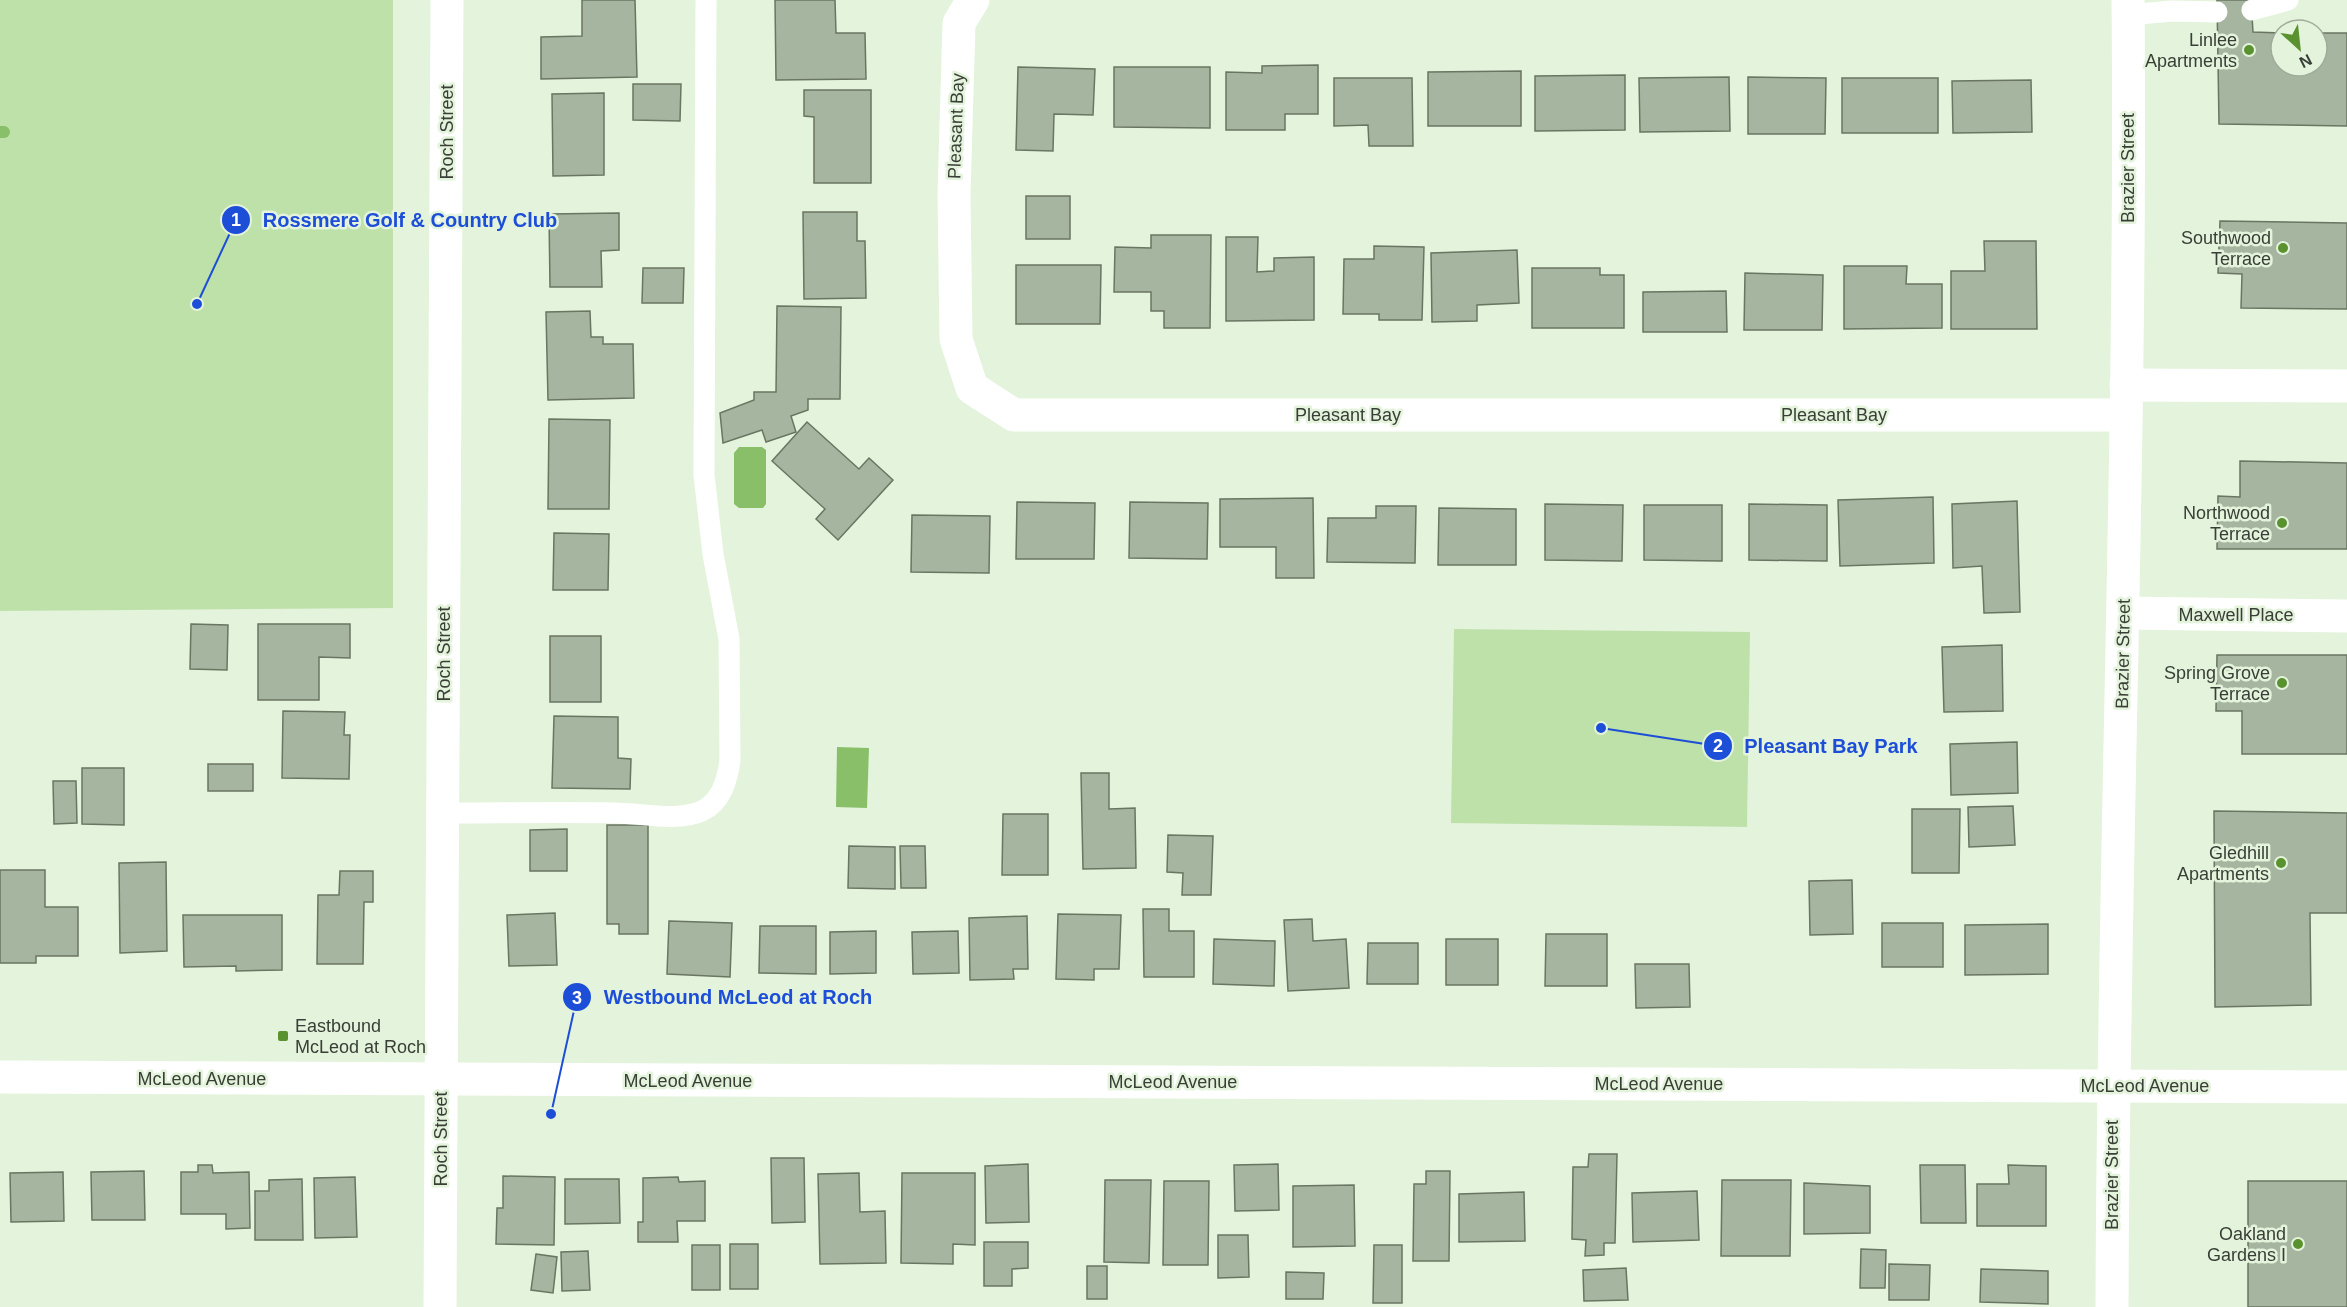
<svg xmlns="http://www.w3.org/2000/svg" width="2347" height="1307" viewBox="0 0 2347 1307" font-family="Arial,sans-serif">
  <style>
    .green { fill: #bee1aa }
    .water { fill: #8abf69 }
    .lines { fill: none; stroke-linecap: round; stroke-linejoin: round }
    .stream { stroke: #8abf69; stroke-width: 12 }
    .building { fill: #a6b59f; stroke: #697662; stroke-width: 1.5 }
    .service { stroke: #fff; stroke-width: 21 }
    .minor { stroke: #fff; stroke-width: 33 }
    .tertiary { stroke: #fff; stroke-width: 33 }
    .poi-dot { fill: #59922f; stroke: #e4f3dc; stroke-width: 2 }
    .labels { text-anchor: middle; stroke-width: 5; stroke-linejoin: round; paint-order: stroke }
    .poi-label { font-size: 18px; fill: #393f36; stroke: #e4f3dc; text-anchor: end }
    .street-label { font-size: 18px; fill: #393f36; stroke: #e4f3dc }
    .leader { fill: none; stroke: #1d4ed8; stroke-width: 2 }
    .callout-dot { fill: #1d4ed8; stroke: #e4f3dc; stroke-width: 2 }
    .mark-label { font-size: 18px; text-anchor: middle; font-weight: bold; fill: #fff }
    .callout-label { font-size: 20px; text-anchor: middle; font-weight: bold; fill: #1d4ed8; stroke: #e4f3dc; stroke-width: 5; stroke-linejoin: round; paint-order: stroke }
  </style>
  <rect width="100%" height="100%" fill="#e4f3dc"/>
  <!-- green -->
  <g class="green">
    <polygon points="0,0 393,0 393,608 0,611"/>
    <polygon points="1454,629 1750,632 1747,827 1451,823"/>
  </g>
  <!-- water -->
  <g class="water">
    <polygon points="739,447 762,447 766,450 766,504 763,508 739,508 734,504 734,453"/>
    <polygon points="837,747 869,748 867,808 836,807"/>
  </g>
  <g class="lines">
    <!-- stream -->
    <polyline class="stream" points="0,132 4,132"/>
  </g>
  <!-- building -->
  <g class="building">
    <polygon points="582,0 635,0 637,77 541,79 541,37 582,36"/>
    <polygon points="775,0 835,0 836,33 865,33 866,79 776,80"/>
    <polygon points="2217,0 2251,0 2253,32 2281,33 2281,66 2317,66 2317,33 2347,33 2347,126 2219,124"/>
    <polygon points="1318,65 1318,114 1285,114 1285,130 1226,130 1226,72 1262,73 1262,66"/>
    <polygon points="1018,67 1095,69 1093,115 1054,114 1053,151 1016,150"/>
    <polygon points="1114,67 1210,67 1210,128 1114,127"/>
    <polygon points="1521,71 1521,126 1428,126 1428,72"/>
    <polygon points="1625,75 1625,130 1535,131 1535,76"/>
    <polygon points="1729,77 1730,131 1640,132 1639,78"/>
    <polygon points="1748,77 1826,78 1825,134 1748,134"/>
    <polygon points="1334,78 1412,78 1413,146 1369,146 1368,125 1334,126"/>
    <rect x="1842" y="78" width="96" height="55"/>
    <polygon points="2031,80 2032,132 1953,133 1952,81"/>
    <polygon points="633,84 681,84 680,121 633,120"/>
    <polygon points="804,90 871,90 871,183 814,183 814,117 804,116"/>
    <polygon points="604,93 604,175 553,176 552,94"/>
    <rect x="1026" y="196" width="44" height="43"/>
    <polygon points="803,212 857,212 857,241 865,241 866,298 804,299"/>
    <polygon points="619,213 619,250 601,251 602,287 550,287 549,214"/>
    <polygon points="2220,221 2347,223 2347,309 2241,308 2242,274 2218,273"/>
    <polygon points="1151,235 1211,235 1210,328 1164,328 1164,311 1151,311 1151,292 1114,292 1115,247 1151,248"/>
    <polygon points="1226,237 1258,237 1257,272 1274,271 1274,258 1314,257 1314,320 1226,321"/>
    <polygon points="1984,241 2036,241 2037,329 1951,329 1951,271 1985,271"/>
    <polygon points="1374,246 1424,247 1422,320 1379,320 1379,314 1343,314 1344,259 1374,259"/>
    <polygon points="1517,250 1519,303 1477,305 1477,321 1432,322 1431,253"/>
    <polygon points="1016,265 1101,265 1100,324 1016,324"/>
    <polygon points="1844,266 1907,266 1906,284 1942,284 1942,328 1844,329"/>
    <polygon points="643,268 684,268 683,303 642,303"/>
    <polygon points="1532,268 1600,268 1600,275 1624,275 1624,328 1532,328"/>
    <polygon points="1745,273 1823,275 1822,330 1744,330"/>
    <polygon points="1726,291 1727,332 1643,332 1643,292"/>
    <polygon points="777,306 841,307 840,399 808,399 808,410 791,416 796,432 766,442 762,430 723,443 720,413 754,400 754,392 776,392"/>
    <polygon points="590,311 591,337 603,337 603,344 633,344 634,398 548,400 546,312"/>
    <polygon points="549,419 610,420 609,509 548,509"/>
    <polygon points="807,422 859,469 869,458 893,480 838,540 816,519 825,509 772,461"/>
    <polygon points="2240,461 2347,463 2347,549 2217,549 2218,496 2240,497"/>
    <polygon points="1933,497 1934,563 1840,566 1838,500"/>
    <polygon points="1313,498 1314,578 1276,578 1276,547 1220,547 1220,499"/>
    <polygon points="2017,501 2020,612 1984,613 1982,566 1953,568 1952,504"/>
    <polygon points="1017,502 1095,503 1094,559 1016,559"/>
    <polygon points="1130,502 1208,503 1207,559 1129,558"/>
    <polygon points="1545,504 1623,505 1622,561 1545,560"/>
    <polygon points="1749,504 1827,505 1827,561 1749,560"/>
    <polygon points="1644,505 1722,505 1722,561 1644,560"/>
    <polygon points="1376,506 1416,506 1415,563 1327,562 1328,518 1376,518"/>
    <polygon points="1439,508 1516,509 1516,565 1438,565"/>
    <polygon points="912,515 990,516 989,573 911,572"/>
    <polygon points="554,533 609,534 608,590 553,590"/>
    <polygon points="191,624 228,625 227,670 190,669"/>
    <polygon points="258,624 350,624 350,658 319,657 319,700 258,700"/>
    <rect x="550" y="636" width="51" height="66"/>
    <polygon points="2002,645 2003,711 1944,712 1942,647"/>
    <polygon points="2217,655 2347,655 2347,754 2242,754 2242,711 2216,711"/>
    <polygon points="283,711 345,712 344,735 350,735 349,779 282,778"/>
    <polygon points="554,716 618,717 618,758 631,759 630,789 552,788"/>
    <polygon points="2017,742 2018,793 1951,795 1950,744"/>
    <rect x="208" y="764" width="45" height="27"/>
    <polygon points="82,768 124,768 124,825 82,824"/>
    <polygon points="1081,773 1109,773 1109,809 1135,808 1136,868 1083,869"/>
    <polygon points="53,781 76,781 77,823 54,824"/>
    <polygon points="2013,806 2015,845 1969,847 1968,807"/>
    <polygon points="1912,809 1960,809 1959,873 1912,873"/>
    <polygon points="2214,811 2347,813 2347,913 2310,913 2311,1005 2215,1007"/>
    <polygon points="1003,814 1048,814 1048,875 1002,875"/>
    <polygon points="607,825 648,825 648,934 619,934 619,924 607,924"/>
    <polygon points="567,829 567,871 530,871 530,830"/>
    <polygon points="1168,835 1213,836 1211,895 1182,895 1183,873 1167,872"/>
    <polygon points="849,846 895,847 895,889 848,888"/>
    <polygon points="900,846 925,846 926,888 901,888"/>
    <polygon points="166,862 167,951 120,953 119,863"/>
    <polygon points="0,870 45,870 45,907 78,907 78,956 36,956 36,963 0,963"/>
    <polygon points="340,871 373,871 373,902 364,902 363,964 317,964 318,895 339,895"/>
    <polygon points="1852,880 1853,934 1810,935 1809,881"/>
    <polygon points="1143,909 1169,909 1169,931 1194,931 1194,977 1144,977"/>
    <polygon points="555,913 557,965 509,966 507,915"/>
    <polygon points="1058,914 1121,915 1119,969 1094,969 1094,980 1056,979"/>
    <polygon points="183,915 282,915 282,970 236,971 236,966 184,967"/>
    <polygon points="1027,916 1028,969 1013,969 1014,979 970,980 969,918"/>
    <polygon points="1312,919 1313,941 1346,939 1349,988 1288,991 1284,920"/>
    <polygon points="669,921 732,923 730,977 667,974"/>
    <rect x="1882" y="923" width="61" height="44"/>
    <polygon points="2048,924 2048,974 1965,975 1965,925"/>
    <polygon points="760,926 816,926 816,974 759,973"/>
    <polygon points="876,931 876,973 830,974 830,932"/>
    <polygon points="958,931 959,973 913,974 912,932"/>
    <polygon points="1546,934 1607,934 1607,986 1545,986"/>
    <polygon points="1214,939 1275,941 1274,986 1213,984"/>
    <rect x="1446" y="939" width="52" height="46"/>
    <polygon points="1368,943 1418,943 1418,984 1367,984"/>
    <polygon points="1635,964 1689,964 1690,1007 1636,1008"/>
    <polygon points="1589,1154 1617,1154 1615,1243 1604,1243 1604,1255 1585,1256 1586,1240 1572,1239 1573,1167 1588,1167"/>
    <polygon points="771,1158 804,1158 805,1222 772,1223"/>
    <polygon points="1028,1164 1029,1222 986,1223 985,1166"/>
    <polygon points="1278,1164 1279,1210 1235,1211 1234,1165"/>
    <polygon points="198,1165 212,1165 213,1173 249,1172 250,1228 226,1229 226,1214 181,1214 181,1172 198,1172"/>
    <polygon points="1920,1165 1965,1165 1966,1223 1921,1223"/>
    <polygon points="2008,1165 2046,1166 2046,1226 1977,1226 1977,1184 2009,1184"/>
    <polygon points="144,1171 145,1220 92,1220 91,1172"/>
    <polygon points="1426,1171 1450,1171 1449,1261 1413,1261 1414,1184 1426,1184"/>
    <polygon points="63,1172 64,1221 11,1222 10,1173"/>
    <polygon points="859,1173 860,1212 885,1211 886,1263 820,1264 818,1174"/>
    <polygon points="902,1173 975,1173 975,1245 953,1244 953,1264 901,1263"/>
    <polygon points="503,1176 555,1177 554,1245 496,1244 497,1208 503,1208"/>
    <polygon points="355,1177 357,1237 315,1238 314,1178"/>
    <polygon points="678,1177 679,1182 705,1181 705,1221 677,1221 678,1242 638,1242 638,1222 643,1222 643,1178"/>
    <polygon points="302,1179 303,1240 255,1240 255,1191 269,1191 269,1180"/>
    <polygon points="565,1179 619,1179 620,1223 565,1224"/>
    <polygon points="1105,1180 1151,1180 1149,1263 1104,1262"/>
    <polygon points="1722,1180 1791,1180 1790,1256 1721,1256"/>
    <polygon points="1164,1181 1209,1181 1208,1265 1163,1265"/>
    <rect x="2248" y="1181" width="99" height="126"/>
    <polygon points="1804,1183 1870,1186 1870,1233 1804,1234"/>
    <polygon points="1354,1185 1355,1246 1293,1247 1293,1186"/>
    <polygon points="1697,1191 1699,1240 1633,1242 1632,1193"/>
    <polygon points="1524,1192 1525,1241 1459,1242 1459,1194"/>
    <polygon points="1218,1235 1248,1235 1249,1277 1218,1278"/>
    <polygon points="984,1242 1028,1242 1028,1268 1012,1269 1012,1286 984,1286"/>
    <rect x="730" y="1244" width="28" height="45"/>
    <rect x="692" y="1245" width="28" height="45"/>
    <polygon points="1374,1245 1402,1245 1402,1303 1373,1303"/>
    <polygon points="1861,1249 1886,1250 1885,1288 1860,1288"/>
    <polygon points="588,1251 590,1290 562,1291 561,1252"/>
    <polygon points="536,1254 557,1257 553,1293 531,1290"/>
    <polygon points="1889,1264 1930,1265 1929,1300 1889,1300"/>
    <rect x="1087" y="1266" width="20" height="33"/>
    <polygon points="1626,1268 1628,1300 1584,1301 1583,1270"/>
    <polygon points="1981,1269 2048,1271 2048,1304 1980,1302"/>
    <polygon points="1286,1272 1324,1273 1323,1299 1286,1299"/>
  </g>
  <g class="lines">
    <!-- service -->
    <g class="service">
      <polyline points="2252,10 2288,0"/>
      <polyline points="2128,15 2172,11 2217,12"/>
      <path d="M 444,813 C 501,813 558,812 615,813 C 642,813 676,822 702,811 C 721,802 727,781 730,761 L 729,639 L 713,554 L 704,475 L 706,0"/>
    </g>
    <!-- minor -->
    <g class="minor">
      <polyline points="973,0 959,23 954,194 956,339 972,388 1014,415 2126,415"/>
      <polyline points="2126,385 2347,386"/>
      <polyline points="2124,613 2347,616"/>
      <polyline points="440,1307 447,0"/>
      <path d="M 2112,1307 C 2113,871 2132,436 2128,0"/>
    </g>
    <!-- tertiary -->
    <polyline class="tertiary" points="0,1077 2347,1087"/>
  </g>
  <!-- markers -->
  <g class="poi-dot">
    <circle cx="2249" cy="50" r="6"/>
    <circle cx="2283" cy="248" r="6"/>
    <circle cx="2282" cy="523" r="6"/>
    <circle cx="2282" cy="683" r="6"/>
    <circle cx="2281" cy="863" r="6"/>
    <rect x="277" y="1030" width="12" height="12" rx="3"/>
    <circle cx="2298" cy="1244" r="6"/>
  </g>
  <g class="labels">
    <!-- poi labels -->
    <g class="poi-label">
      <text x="2237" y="46">Linlee<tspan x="2237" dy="21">Apartments</tspan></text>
      <text x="2271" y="244">Southwood<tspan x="2271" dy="21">Terrace</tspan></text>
      <text x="2270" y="519">Northwood<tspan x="2270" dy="21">Terrace</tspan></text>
      <text x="2270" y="679">Spring Grove<tspan x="2270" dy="21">Terrace</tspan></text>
      <text x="2269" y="859">Gledhill<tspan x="2269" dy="21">Apartments</tspan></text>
      <text x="295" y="1032" text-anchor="start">Eastbound<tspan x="295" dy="21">McLeod at Roch</tspan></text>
      <text x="2286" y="1240">Oakland<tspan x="2286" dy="21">Gardens I</tspan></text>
    </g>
    <!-- street labels -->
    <g class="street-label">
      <text transform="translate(956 126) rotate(-88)" y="6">Pleasant Bay</text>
      <text transform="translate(447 132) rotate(-90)" y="6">Roch Street</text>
      <text transform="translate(2128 168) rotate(-90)" y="6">Brazier Street</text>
      <text x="1348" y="421">Pleasant Bay</text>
      <text x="1834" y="421">Pleasant Bay</text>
      <text x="2236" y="621">Maxwell Place</text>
      <text transform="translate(444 654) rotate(-90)" y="6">Roch Street</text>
      <text transform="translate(2123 654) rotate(-89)" y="6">Brazier Street</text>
      <text x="202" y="1085">McLeod Avenue</text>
      <text x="688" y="1087">McLeod Avenue</text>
      <text x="1173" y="1088">McLeod Avenue</text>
      <text x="1659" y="1090">McLeod Avenue</text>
      <text x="2145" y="1092">McLeod Avenue</text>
      <text transform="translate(441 1139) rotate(-90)" y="6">Roch Street</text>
      <text transform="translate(2112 1175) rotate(-90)" y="6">Brazier Street</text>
    </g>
  </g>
  <!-- callouts -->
  <path class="leader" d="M197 304L236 220M1601 728L1718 746M551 1114L577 997"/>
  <g class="callout-dot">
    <circle cx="197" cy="304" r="6"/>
    <circle cx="1601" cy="728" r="6"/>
    <circle cx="551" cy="1114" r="6"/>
    <circle cx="236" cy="220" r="15"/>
    <circle cx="1718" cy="746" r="15"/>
    <circle cx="577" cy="997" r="15"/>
  </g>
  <g class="mark-label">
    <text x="236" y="226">1</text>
    <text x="1718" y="752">2</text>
    <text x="577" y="1004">3</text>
  </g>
  <g class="callout-label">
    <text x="410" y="227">Rossmere Golf &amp; Country Club</text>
    <text x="1831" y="753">Pleasant Bay Park</text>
    <text x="738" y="1004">Westbound McLeod at Roch</text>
  </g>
  <!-- north arrow -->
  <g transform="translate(2299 48) rotate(153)"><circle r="28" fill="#e4f3dc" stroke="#a0ab9a" stroke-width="1.5"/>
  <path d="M0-4.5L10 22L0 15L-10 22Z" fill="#59922f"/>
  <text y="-9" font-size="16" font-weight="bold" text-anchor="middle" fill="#393f36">N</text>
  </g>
</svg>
